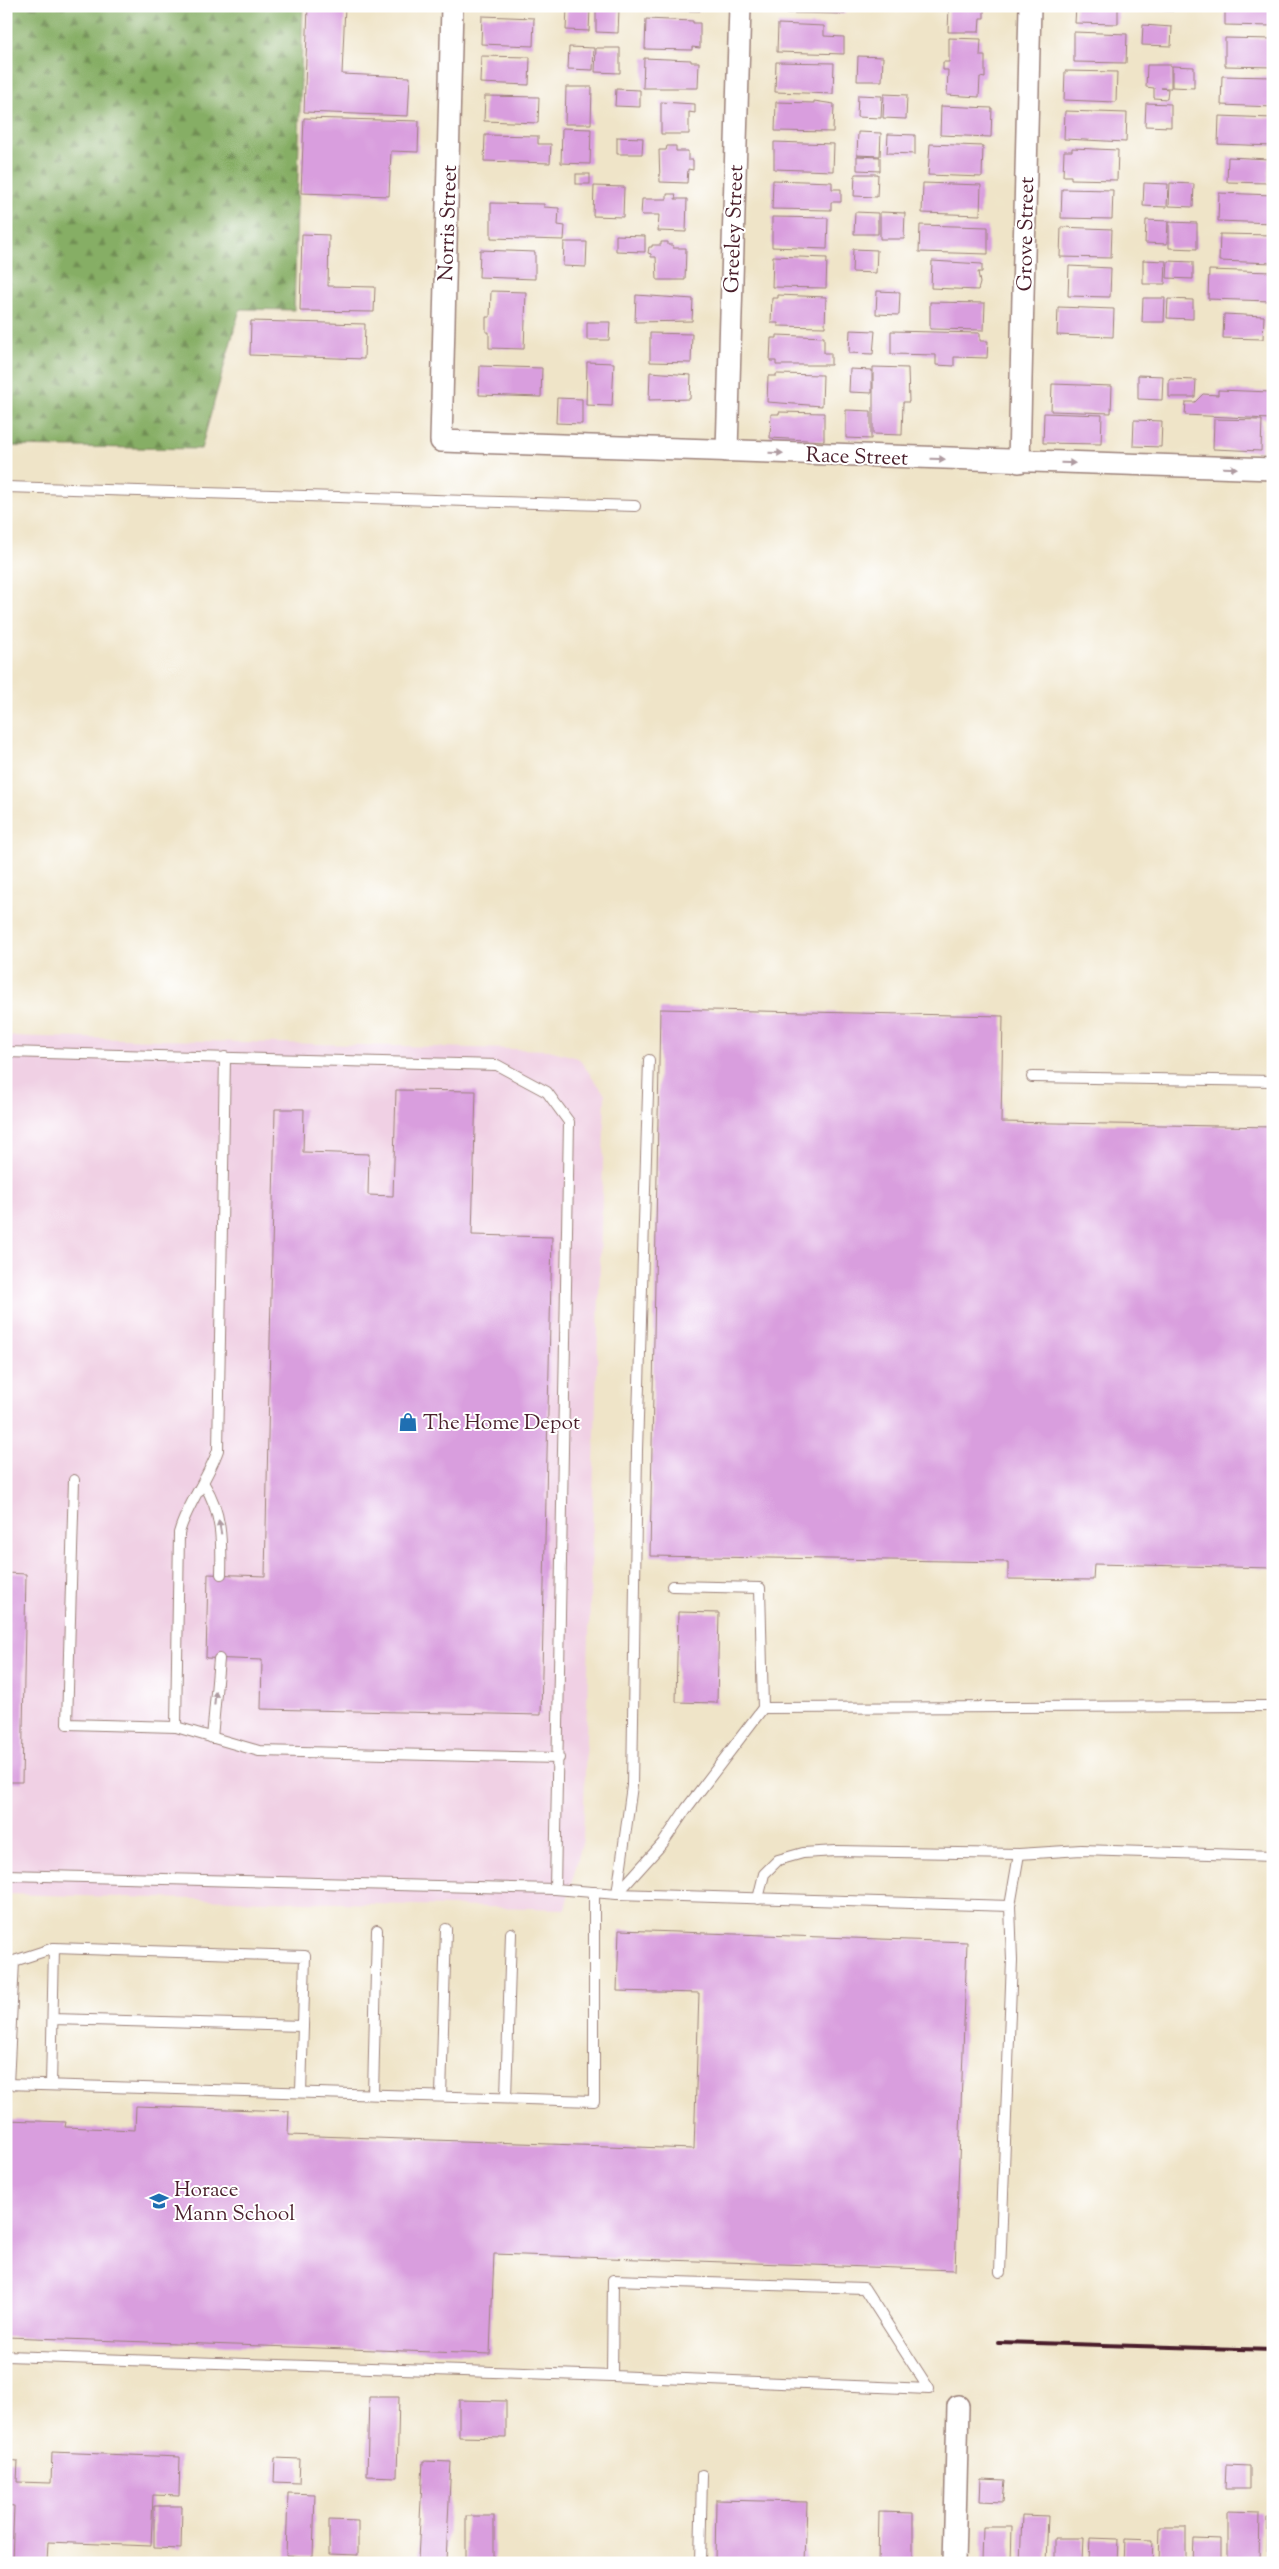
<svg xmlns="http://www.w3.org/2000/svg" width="1279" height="2569" viewBox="0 0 1279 2569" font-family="'Sorts Mill Goudy',serif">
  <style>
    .built { fill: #f0d0e4 }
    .forest { fill: url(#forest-firs); stroke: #686648 }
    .building { fill: #d99ede }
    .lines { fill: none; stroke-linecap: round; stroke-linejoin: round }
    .lane-casing { stroke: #9c827a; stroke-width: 12 }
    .street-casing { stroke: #9c827a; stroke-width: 24 }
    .lane { stroke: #fff; stroke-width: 10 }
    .street { stroke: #fff; stroke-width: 21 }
    .rail { stroke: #4a1f2b; stroke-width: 4 }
    .oneway { fill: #ae9aa0 }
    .labels { text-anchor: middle; stroke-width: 4; stroke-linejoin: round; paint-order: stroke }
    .street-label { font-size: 21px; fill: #4a1f2b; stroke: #fff }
    .poi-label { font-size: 21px; fill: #4a1f2b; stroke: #fff; text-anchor: start }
  </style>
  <defs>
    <pattern id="forest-firs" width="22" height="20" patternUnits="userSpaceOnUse" patternTransform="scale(1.25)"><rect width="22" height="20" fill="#86ae65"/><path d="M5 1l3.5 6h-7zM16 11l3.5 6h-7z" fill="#708d53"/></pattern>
  </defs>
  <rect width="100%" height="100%" fill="#fff"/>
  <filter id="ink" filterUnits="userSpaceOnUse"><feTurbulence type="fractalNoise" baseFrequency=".02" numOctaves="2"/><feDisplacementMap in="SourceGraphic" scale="10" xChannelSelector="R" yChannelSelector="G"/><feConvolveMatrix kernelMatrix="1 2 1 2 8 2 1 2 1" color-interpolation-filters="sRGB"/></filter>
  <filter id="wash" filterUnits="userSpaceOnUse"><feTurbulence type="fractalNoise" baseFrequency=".0096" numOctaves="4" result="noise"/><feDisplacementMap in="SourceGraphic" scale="20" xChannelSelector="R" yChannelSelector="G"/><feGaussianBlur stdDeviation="1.12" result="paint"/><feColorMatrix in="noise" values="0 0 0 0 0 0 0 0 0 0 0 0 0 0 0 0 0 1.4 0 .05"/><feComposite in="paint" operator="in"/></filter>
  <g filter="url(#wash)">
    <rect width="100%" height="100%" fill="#efe4c8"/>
    <!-- built -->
    <polygon class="built" points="6,1036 549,1050 578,1058 605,1094 583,1839 565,1909 6,1894"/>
    <!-- forest -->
    <polygon class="forest" points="6,6 303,6 294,310 240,309 201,449 6,446"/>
    <g id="blocks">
      <!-- building -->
      <g class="building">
        <polygon points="308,6 345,6 342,74 410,77 408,116 304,112"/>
        <polygon points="648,6 701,6 700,11 648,10"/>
        <polygon points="787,6 845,6 845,14 787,13"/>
        <polygon points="949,6 984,6 984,18 980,18 979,32 948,32"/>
        <polygon points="1076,6 1118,6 1118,24 1075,23"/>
        <polygon points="1149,6 1173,6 1173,11 1149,10"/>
        <polygon points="1225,6 1273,6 1273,26 1225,25"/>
        <polygon points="567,8 590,9 589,31 566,30"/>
        <polygon points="596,8 619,9 618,33 596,32"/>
        <polygon points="482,16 534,18 533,46 481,44"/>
        <polygon points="646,19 693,21 693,23 700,23 700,48 692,47 692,50 645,49"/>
        <polygon points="778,24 824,26 824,36 844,37 844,54 777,52"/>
        <polygon points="1143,25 1172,27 1171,46 1142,45"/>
        <polygon points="1074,32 1127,34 1126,63 1074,62"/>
        <polygon points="949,38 981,39 980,56 985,56 985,78 980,77 979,97 947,95 948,70 943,70 943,62 949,62"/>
        <polygon points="1225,38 1273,39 1273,67 1225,66"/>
        <polygon points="569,47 594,48 593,70 568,69"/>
        <polygon points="596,48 620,48 620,73 595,72"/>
        <polygon points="481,56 530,57 529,85 480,83"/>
        <polygon points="858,56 883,57 882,81 857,81"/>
        <polygon points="644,58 691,60 691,62 699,62 698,88 643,88"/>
        <polygon points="776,62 834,63 833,94 775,92"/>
        <polygon points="1147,65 1171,65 1171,88 1161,88 1168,89 1167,99 1154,98 1154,88 1146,87"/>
        <polygon points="1172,66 1194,67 1194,88 1172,87"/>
        <polygon points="1065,71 1117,72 1116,102 1064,100"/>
        <polygon points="1222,76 1273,77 1273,107 1221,105"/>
        <polygon points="566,87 592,87 591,124 565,124"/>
        <polygon points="616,89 640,90 640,107 615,106"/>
        <polygon points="884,94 907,95 906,119 883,118"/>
        <polygon points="858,95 882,96 881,118 857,117"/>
        <polygon points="485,96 539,97 538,123 484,121"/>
        <polygon points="814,101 834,104 833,132 775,131 776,102 814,103"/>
        <polygon points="661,102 695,104 695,113 689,112 689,134 661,134"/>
        <polygon points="1146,103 1171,104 1171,127 1145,126"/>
        <polygon points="941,106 992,108 991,137 940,135"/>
        <polygon points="1065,111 1127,113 1126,142 1064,139"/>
        <polygon points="1219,116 1273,118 1273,146 1218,144"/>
        <polygon points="304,118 419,121 418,152 391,151 389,196 301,193"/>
        <polygon points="562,128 591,129 590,164 561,163"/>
        <polygon points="858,132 881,133 880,156 857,155"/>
        <polygon points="888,134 915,135 915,154 887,153"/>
        <polygon points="485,135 538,136 538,144 551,144 550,163 484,161"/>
        <polygon points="617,137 643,138 642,154 617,154"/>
        <polygon points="774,142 834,144 833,171 774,169"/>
        <polygon points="930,144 983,146 982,177 928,175"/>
        <polygon points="667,146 676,146 676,151 688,151 688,160 693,160 693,170 688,169 687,183 660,182 659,150 666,150"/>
        <polygon points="1072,148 1118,150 1117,180 1071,179 1071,176 1063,176 1064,151 1072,151"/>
        <polygon points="857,156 880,157 880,171 857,170"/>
        <polygon points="1228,157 1269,159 1268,183 1227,182"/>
        <rect x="576" y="174" width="14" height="10"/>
        <polygon points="855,174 878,174 877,197 854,196"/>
        <polygon points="773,180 832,182 832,189 841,189 841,202 831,202 831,210 772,209"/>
        <polygon points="923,183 981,185 980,215 922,213"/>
        <polygon points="1144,183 1168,184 1167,207 1143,206"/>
        <polygon points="1170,183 1194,184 1193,207 1169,206"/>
        <polygon points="594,186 624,187 623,217 593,216"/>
        <polygon points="1062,189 1113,190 1112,219 1061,218"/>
        <polygon points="1219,193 1273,195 1273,223 1218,221"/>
        <polygon points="667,194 676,194 675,199 687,199 686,232 658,231 659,215 641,215 642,199 667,199"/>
        <polygon points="491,203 544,204 544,207 559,208 558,225 565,226 564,240 491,238"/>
        <polygon points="855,212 878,213 878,234 854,234"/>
        <polygon points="880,212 905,213 904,239 880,239"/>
        <polygon points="772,217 828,218 827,249 772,247"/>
        <polygon points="1146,220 1168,221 1167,244 1145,243"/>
        <polygon points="1169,222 1197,223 1197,249 1169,248"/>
        <polygon points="920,225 988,227 988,254 919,252"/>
        <polygon points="1061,227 1112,229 1111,258 1060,257"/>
        <polygon points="302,234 329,235 328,286 375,287 374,312 300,311"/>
        <polygon points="1220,234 1273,235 1273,263 1219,261"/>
        <polygon points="616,235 645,236 645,252 616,251"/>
        <polygon points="564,242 587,242 586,267 563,266"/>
        <polygon points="661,242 668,242 668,245 673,245 673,248 686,248 685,280 657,280 656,257 651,257 651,254 648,253 649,247 652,247 652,245 661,245"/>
        <polygon points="853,249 877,250 876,273 852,272"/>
        <polygon points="480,250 535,252 535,279 479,277"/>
        <polygon points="773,256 827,258 826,288 772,287"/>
        <polygon points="1143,260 1166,261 1165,284 1143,284"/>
        <polygon points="932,261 982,264 982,272 978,272 980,283 978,290 931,288"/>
        <polygon points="1168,261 1193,262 1193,279 1167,278"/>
        <polygon points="1069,266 1111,268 1110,297 1068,296"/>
        <polygon points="1209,270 1272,272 1271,301 1208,299"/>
        <polygon points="491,291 526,292 524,349 489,348 489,332 486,332 486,317 490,317"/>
        <polygon points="877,291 900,292 899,315 876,314"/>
        <polygon points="636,295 693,299 692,321 635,322"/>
        <polygon points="778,295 826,297 825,327 778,326 778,323 771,323 772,298 778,298"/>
        <polygon points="1143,298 1165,298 1164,322 1142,322"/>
        <polygon points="1168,299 1193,300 1193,319 1167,318"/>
        <polygon points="930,302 985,303 984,330 930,329"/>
        <polygon points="1058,307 1114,309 1113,337 1057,335"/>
        <polygon points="1224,314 1264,316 1263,339 1223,338"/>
        <polygon points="251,321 365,324 364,359 250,355"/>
        <polygon points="587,322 610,322 609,340 587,340"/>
        <polygon points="850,330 875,331 873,354 849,353"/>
        <polygon points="891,331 980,333 980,341 988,341 987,358 954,357 954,366 936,365 936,355 891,354"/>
        <polygon points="650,333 692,334 691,363 650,362"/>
        <polygon points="777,335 824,337 824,353 831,353 831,365 776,365 776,361 770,361 771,338 777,338"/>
        <polygon points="587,362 614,363 612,406 586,405"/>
        <polygon points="480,366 542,368 541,397 479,395"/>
        <polygon points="873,367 908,368 909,402 903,402 902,435 873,434"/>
        <polygon points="850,369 872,370 872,393 849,392"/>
        <polygon points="650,372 691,375 690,399 649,400"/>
        <polygon points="776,374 823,375 822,406 767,402 768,376 776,376"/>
        <polygon points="1138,375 1163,376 1162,400 1138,399"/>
        <polygon points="1169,379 1196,380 1195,397 1169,397"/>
        <polygon points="1052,384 1112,386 1111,413 1051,411"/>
        <polygon points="1218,390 1271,392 1270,419 1185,415 1186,402 1195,402 1203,394 1218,395"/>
        <polygon points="557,398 582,399 582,424 556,423"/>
        <polygon points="846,410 871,411 871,439 846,438"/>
        <polygon points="779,412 824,413 824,441 770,438 771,414 779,414"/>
        <polygon points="1044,413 1102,415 1101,444 1043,443"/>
        <polygon points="1214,419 1262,420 1261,451 1213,449"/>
        <polygon points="1134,420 1162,421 1161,447 1133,446"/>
        <polygon points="660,1009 1003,1016 1001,1122 1273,1127 1273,1568 1094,1564 1093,1580 1008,1579 1008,1562 650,1556"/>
        <polygon points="396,1090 476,1091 472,1235 552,1237 541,1715 261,1709 262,1660 206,1658 208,1574 265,1576 275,1109 304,1109 303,1152 369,1154 368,1195 393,1196"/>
        <polygon points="6,1573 26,1574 22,1782 6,1782"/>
        <polygon points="678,1612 719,1613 717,1703 676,1702"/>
        <polygon points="619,1930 967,1942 955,2270 494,2254 490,2354 6,2337 6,2120 66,2122 65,2127 135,2130 136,2106 289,2111 288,2135 694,2149 699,1993 617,1991"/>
        <polygon points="369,2397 399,2397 397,2477 367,2476"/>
        <polygon points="459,2400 506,2401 506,2438 459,2437"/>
        <polygon points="52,2452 180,2457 179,2496 153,2495 151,2546 48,2542 47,2563 12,2562 14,2506 6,2505 6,2460 18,2461 17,2482 51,2483"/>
        <polygon points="275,2458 300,2459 299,2483 274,2482"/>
        <polygon points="423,2461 451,2462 446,2561 418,2560"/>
        <polygon points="1226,2465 1250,2466 1250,2489 1225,2489"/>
        <polygon points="981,2479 1005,2480 1003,2502 980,2501"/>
        <polygon points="288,2493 315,2494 313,2557 286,2556"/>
        <polygon points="716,2500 807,2502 805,2563 715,2563"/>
        <polygon points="154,2506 182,2506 181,2549 154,2548"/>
        <polygon points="1228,2511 1260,2512 1259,2563 1228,2563"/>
        <polygon points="879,2512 913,2513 913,2563 878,2563"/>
        <polygon points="1022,2515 1048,2516 1046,2563 1020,2563"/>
        <rect x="466" y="2516" width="28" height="47"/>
        <polygon points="1268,2517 1273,2517 1273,2563 1267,2563"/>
        <polygon points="329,2520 358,2521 358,2555 329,2554"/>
        <polygon points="983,2527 1012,2527 1011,2563 982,2563"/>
        <polygon points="1160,2527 1186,2527 1186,2563 1159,2563"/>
        <polygon points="1055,2538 1083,2538 1082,2563 1055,2563"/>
        <polygon points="1090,2538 1118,2539 1117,2563 1089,2563"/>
        <polygon points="1194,2538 1221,2539 1221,2563 1193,2563"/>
        <polygon points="1125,2539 1153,2540 1152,2563 1124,2563"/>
      </g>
    </g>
  </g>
  <g filter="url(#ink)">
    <use href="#blocks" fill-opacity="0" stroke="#9c827a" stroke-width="1"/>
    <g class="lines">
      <!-- lane casing -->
      <g class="lane-casing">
        <g id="lane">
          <polyline points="6,487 635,506"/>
          <polyline points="6,1052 497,1065 547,1092 569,1122 555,1889"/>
          <polyline points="649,1060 637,1450 632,1786 617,1894 1010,1906 1012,1960 1000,2272"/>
          <polyline points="1032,1077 1273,1081"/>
          <polyline points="74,1480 67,1724 176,1727 259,1751 559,1758"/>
          <path d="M 204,1484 C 222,1512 222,1542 221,1574"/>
          <polyline points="672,1586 760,1588 763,1708"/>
          <path d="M 176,1727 L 179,1533 C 187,1504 208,1479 218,1450 L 225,1057"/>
          <polyline points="212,1738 219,1659"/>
          <polyline points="6,1875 555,1889 617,1894 663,1843 686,1809 763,1708 1273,1706"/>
          <polyline points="758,1899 764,1874 778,1860 803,1853 836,1851 1019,1854"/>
          <polyline points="1010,1906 1019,1854 1081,1850 1273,1856"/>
          <polyline points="6,2084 594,2101 594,1892"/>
          <polyline points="8,2084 14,1961 54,1948"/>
          <polyline points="51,2085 54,1948 305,1956 303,2026 53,2019"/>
          <polyline points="301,2092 303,2026"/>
          <polyline points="373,2094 377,1930"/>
          <polyline points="441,2096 446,1929"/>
          <polyline points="506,2098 511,1933"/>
          <polyline points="6,2356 612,2376 929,2389 864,2288 613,2280 612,2376"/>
          <polyline points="700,2563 702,2475"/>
        </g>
      </g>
      <!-- street casing -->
      <g class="street-casing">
        <g id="street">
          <polyline points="452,6 441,441 1273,469"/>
          <polyline points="727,451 740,6"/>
          <polyline points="1019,462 1030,6"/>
          <polyline points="954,2563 958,2406"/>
        </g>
      </g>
      <!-- lane -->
      <use href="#lane" class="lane"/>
      <!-- street -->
      <use href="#street" class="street"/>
      <!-- rail -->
      <polyline class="rail" points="998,2342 1273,2350"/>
    </g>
    <!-- one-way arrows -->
    <defs><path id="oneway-solid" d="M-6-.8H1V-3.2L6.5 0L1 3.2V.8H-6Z" transform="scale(1.25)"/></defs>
    <g class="oneway">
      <use href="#oneway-solid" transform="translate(776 453) rotate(2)"/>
      <use href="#oneway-solid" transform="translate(938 459) rotate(2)"/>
      <use href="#oneway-solid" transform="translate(1068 463) rotate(2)"/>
      <use href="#oneway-solid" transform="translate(1230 468) rotate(2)"/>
      <use href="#oneway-solid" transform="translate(220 1527) rotate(-100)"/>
      <use href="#oneway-solid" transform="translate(215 1698) rotate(-85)"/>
    </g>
  </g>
  <!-- icons -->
  <defs>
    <g id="shop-bare" transform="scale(1.5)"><path d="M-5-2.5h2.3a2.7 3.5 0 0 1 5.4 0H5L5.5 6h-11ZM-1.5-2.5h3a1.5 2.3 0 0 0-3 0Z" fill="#1f6fb2" stroke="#fff" stroke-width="2.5" paint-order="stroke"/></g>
    <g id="school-bare" transform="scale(1.5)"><path d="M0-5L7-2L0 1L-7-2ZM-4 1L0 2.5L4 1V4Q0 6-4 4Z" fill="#1f6fb2" stroke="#fff" stroke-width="2.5" paint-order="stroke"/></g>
  </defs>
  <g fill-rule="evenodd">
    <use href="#shop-bare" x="408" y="1422"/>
    <use href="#school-bare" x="159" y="2201"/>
  </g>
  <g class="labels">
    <!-- street labels -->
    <g class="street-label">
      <text transform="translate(447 223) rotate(-88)" y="7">Norris Street</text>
      <text transform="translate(733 229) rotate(-88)" y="7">Greeley Street</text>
      <text transform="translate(1025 234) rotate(-89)" y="7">Grove Street</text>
      <text transform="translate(857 456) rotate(2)" y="7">Race Street</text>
    </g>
    <!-- poi labels -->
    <g class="poi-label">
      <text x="423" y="1429">The Home Depot</text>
      <text x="174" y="2196">Horace<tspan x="174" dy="24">Mann School</tspan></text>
    </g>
  </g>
  <!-- margin -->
  <rect width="1279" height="2569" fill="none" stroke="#fff" stroke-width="25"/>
</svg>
